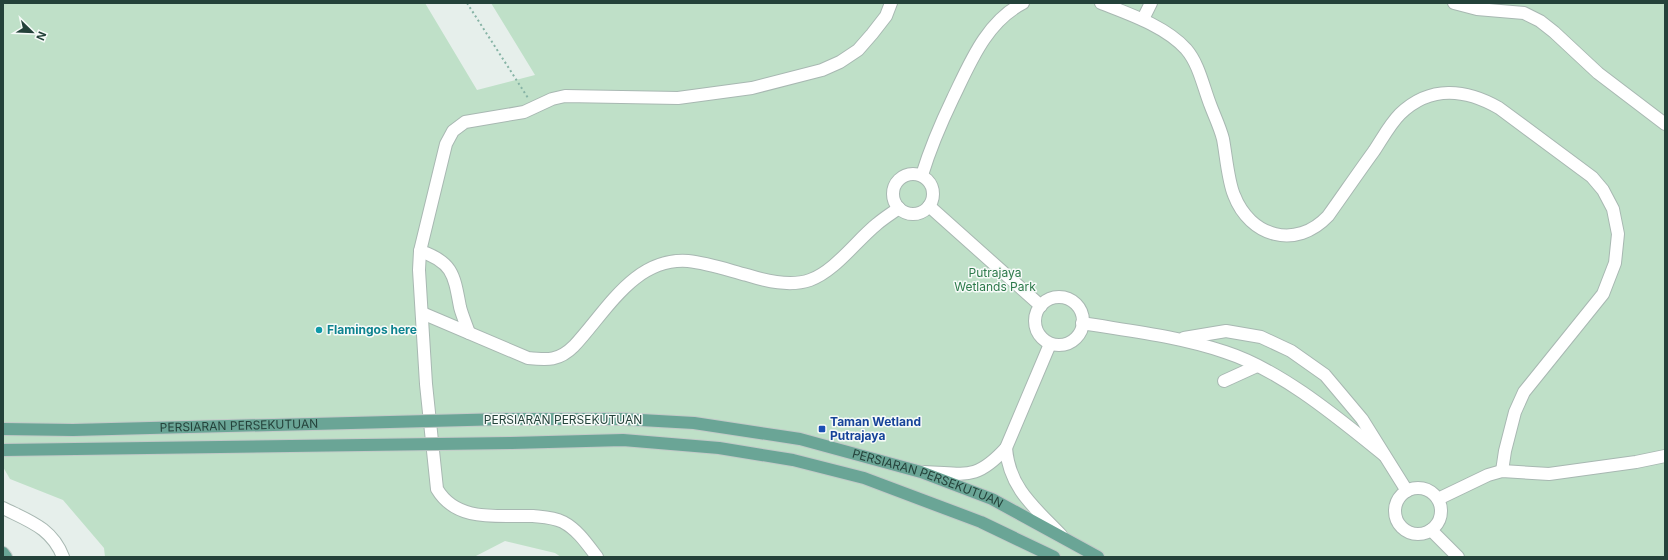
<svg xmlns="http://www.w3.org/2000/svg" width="1668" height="560" viewBox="0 0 1668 560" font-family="Inter,sans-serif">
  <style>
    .green { fill: #bfe0c8 }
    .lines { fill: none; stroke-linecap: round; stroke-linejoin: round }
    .minor-casing { stroke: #a8b8b2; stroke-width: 14 }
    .major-casing { stroke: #c2cac8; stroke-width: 14 }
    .path { stroke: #86b3a5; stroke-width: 2; stroke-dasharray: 2 3; stroke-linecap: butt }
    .minor { stroke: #fff; stroke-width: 12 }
    .major { stroke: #6aa596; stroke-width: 12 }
    .major-bridge-casing { stroke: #c2cac8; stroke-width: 14; stroke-linecap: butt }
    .major-bridge { stroke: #6aa596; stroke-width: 12 }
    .culture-dot { fill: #0f9aa8; stroke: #f7fbf9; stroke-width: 1.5 }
    .transit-dot { fill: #1a4fb4; stroke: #f7fbf9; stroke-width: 1.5 }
    .labels { text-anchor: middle; stroke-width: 3; stroke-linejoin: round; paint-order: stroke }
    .park-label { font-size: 12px; fill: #2d7a4b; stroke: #f7fbf9 }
    .culture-label { font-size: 12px; font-weight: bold; fill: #0d838f; stroke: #f7fbf9; text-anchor: start }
    .street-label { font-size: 12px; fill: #24423a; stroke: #f7fbf9 }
    .transit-label { font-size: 12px; font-weight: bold; fill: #164399; stroke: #f7fbf9; text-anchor: start }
  </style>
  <rect width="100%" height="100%" fill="#e6efeb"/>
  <!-- green -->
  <polygon class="green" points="3,3 425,3 477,90 535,75 491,3 1665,3 1665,557 561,557 555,553 505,541 474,557 105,557 104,548 63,500 10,479 3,467"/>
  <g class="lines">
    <!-- minor casing -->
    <g class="minor-casing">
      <g id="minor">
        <path d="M 1101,3 C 1129,14 1165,26 1186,49 C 1199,64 1203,86 1210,104 C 1214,115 1220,127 1223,139 C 1226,155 1228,181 1234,195 C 1250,237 1296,250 1328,216 C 1343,195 1358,173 1374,151 C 1382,139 1390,124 1400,114 C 1430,85 1466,89 1499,108 L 1592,177 L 1603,190 L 1613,209 L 1618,234 L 1615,263 L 1603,294 L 1524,392 L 1515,412 L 1505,451 L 1502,471"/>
        <polyline points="1454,3 1477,9 1524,13 1540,21 1554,32 1598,73 1665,124"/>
        <polyline points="1143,19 1151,3"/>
        <circle cx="913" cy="194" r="20"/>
        <path d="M 922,175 C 930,149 941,123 953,98 C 970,63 986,22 1023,3"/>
        <polyline points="929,206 1041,306"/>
        <path d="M 420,251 C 453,262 454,275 460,307 C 462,315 466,324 469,333"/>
        <circle cx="1059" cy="321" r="24"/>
        <path d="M 422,313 L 528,358 C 548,360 559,361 574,346 C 606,312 634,257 688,261 C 708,263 728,270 747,275 C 766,281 790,287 810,280 C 835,271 856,241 877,224 C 884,218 892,213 899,208"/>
        <path d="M 1082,323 C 1130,331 1178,336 1225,352 C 1281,370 1338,418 1384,455"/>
        <polyline points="1184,338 1226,331 1261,337 1291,351 1325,375 1362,419 1407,491"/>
        <polyline points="1224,381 1257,366"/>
        <path d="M 1006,448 C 1009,488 1035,508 1061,535"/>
        <path d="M 924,472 C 964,473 975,482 1006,448 L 1050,344"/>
        <circle cx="1418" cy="511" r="23"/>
        <polyline points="1438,499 1488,475 1502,471 1549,474 1636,462 1665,456"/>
        <path d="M 3,508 C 29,521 52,528 63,557"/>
        <polyline points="1431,530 1458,557"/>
        <path d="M 597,557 C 587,544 578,530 563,522 C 553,517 543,517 533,516 C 499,515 457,523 437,489 L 426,384 L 419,270 L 420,251 L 446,144 L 453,131 L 465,122 L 524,112 L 552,99 L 565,96 L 678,98 L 752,88 L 822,70 L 840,62 L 858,50 L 872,34 L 886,16 L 891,3"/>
      </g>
    </g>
    <!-- major casing -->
    <g class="major-casing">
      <g id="major">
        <path id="s1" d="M 506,419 L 623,419 L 694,423 L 800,439 L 921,472 L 992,499 L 1098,557"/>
        <polyline points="511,443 623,440 719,448 793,460 864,478 981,522 1054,557"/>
        <polyline points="3,553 6,557"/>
      </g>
    </g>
    <!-- path -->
    <polyline class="path" points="467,3 528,98"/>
    <!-- minor -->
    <use href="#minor" class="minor"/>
    <!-- major -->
    <use href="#major" class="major"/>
    <!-- major-bridge casing -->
    <g class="major-bridge-casing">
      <g id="major-bridge">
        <path id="s2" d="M 3,429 L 73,430 L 506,419"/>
        <polyline points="3,450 511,443"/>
      </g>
    </g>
    <!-- major-bridge -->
    <use href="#major-bridge" class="major-bridge"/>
  </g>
  <!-- markers -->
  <circle class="culture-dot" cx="319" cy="330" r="4"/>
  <rect class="transit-dot" x="818" y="425" width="8" height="8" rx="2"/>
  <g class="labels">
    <!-- park labels -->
    <g class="park-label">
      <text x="995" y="277">Putrajaya<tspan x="995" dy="14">Wetlands Park</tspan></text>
    </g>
    <!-- culture labels -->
    <g class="culture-label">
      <text x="327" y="334">Flamingos here</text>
    </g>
    <!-- street labels -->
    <g class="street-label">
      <text x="563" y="424">PERSIARAN PERSEKUTUAN</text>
      <text dy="4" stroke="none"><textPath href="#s2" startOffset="236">PERSIARAN PERSEKUTUAN</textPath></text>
      <text dy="4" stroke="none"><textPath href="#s1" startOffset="429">PERSIARAN PERSEKUTUAN</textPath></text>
    </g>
    <!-- transit labels -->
    <g class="transit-label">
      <text x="830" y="426">Taman Wetland<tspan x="830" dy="14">Putrajaya</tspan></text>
    </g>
  </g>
  <!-- border -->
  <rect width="1668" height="560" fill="none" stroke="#24423a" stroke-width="8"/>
  <!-- north arrow -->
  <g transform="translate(32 32) rotate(113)" stroke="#f7fbf9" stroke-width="3" paint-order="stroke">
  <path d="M0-3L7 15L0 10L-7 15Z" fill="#24423a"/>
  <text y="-6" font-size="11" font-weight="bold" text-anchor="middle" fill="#24423a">N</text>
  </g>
</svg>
